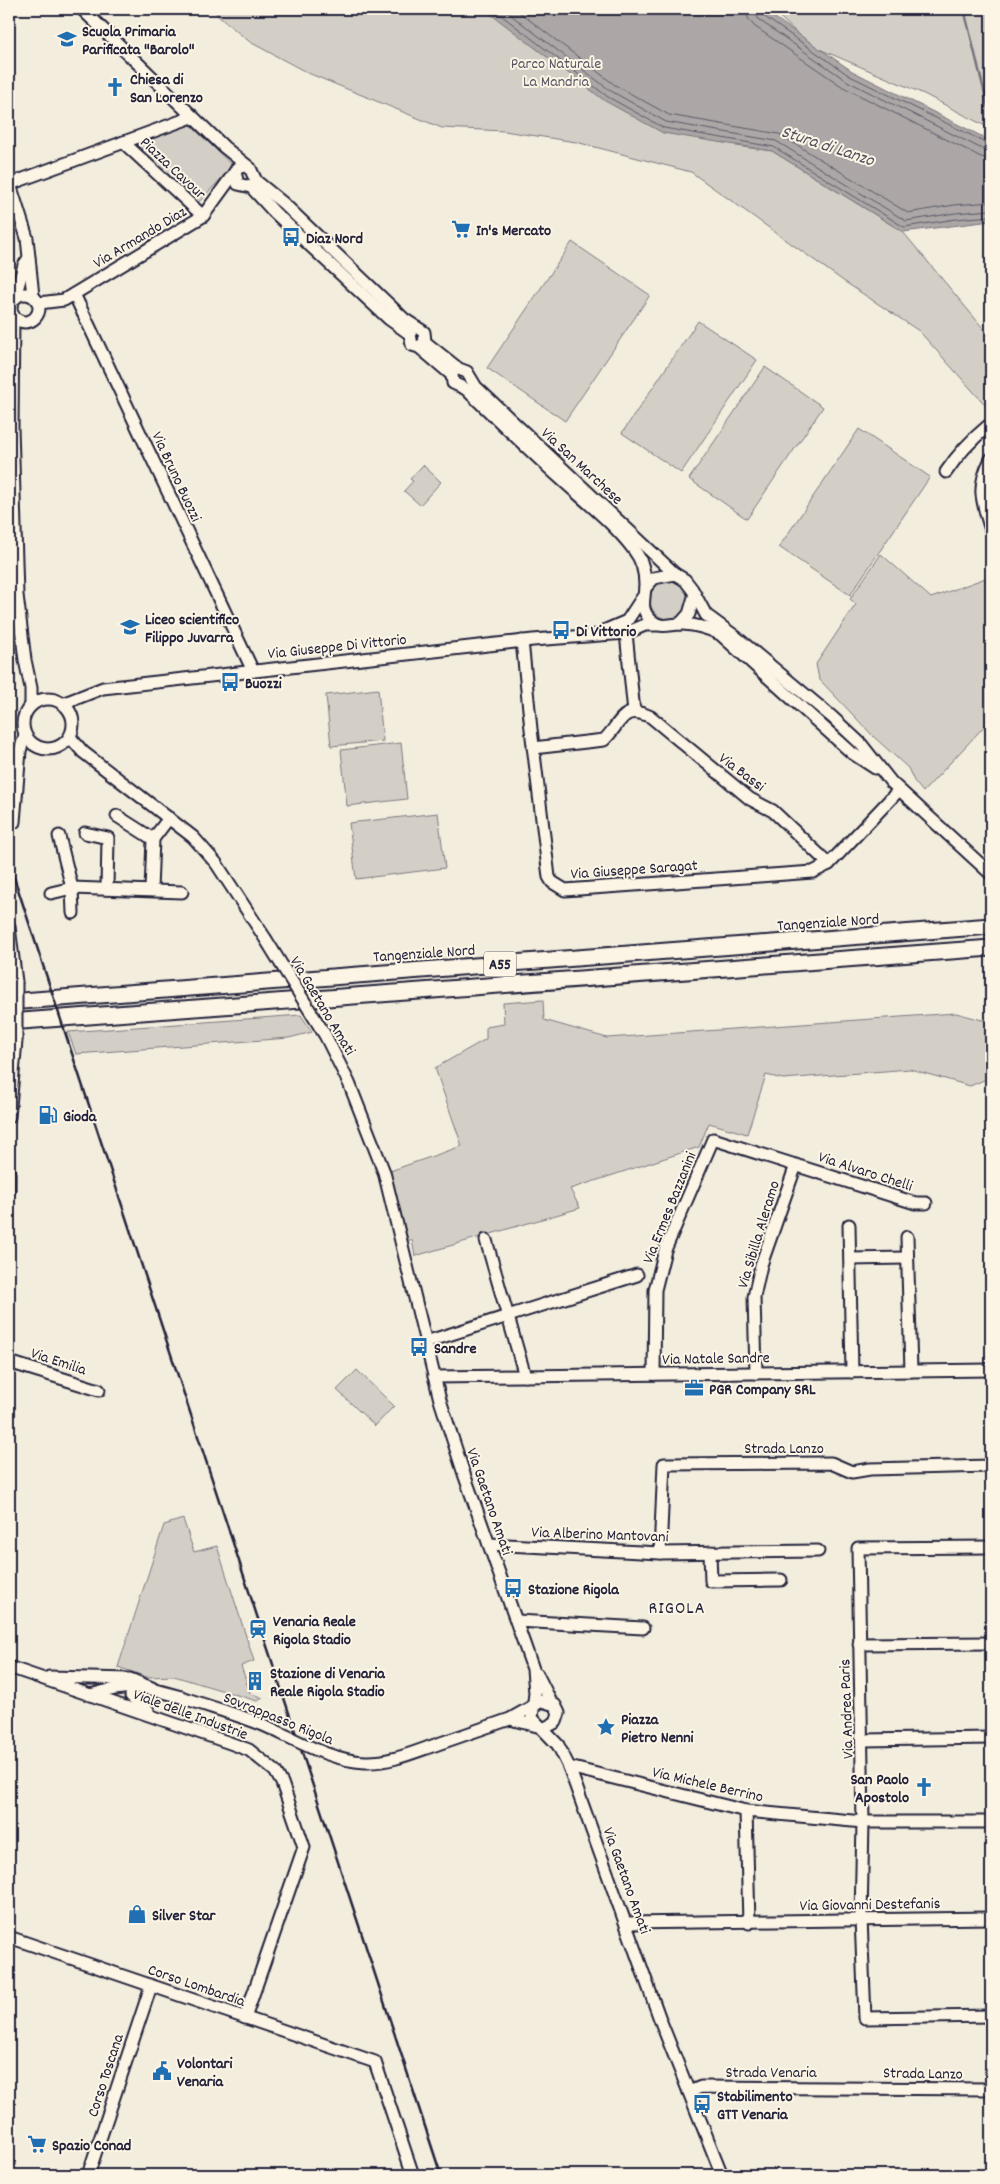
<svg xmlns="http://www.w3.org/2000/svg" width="1000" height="2184" viewBox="0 0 1000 2184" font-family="Dekko,sans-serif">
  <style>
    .green { fill: #d4cfc6; stroke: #7b7880 }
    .water { fill: #aca7a6; stroke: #75727b }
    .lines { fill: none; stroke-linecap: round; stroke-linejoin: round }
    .shore { stroke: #595766; stroke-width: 1 }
    .stream { stroke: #75727b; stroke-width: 2.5 }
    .minor-casing { stroke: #22223b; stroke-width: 15 }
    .highway-casing { stroke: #22223b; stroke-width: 19 }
    .minor { stroke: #fcf5e5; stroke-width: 11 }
    .highway { stroke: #fcf5e5; stroke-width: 15 }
    .rail { stroke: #22223b; stroke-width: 2.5 }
    .minor-bridge-casing { stroke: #22223b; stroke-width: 15; stroke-linecap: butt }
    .minor-bridge { stroke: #fcf5e5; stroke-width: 11 }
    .labels { text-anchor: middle; stroke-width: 4; stroke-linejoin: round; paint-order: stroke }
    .shield { fill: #fcf5e5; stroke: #63616e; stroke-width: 1 }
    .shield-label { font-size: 15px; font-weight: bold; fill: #22223b }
    .poi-label { font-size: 16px; font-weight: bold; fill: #22223b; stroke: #fcf5e5; text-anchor: start }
    .park-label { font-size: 16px; fill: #575665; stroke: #fcf5e5 }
    .street-label { font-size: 16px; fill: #22223b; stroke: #fcf5e5 }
    .water-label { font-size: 18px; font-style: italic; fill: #525160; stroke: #fcf5e5 }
    .neighbourhood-label { font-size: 18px; letter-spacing: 1px; fill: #22223b; stroke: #fcf5e5 }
  </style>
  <rect width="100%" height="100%" fill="#f3edde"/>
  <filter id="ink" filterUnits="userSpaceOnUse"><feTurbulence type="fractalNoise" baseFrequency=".02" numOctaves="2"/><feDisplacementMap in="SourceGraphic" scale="10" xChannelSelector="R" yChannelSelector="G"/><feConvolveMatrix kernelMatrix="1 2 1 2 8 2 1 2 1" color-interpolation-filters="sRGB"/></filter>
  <g filter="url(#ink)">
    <!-- green -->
    <g class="green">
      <polygon points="214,9 615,9 736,146 772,151 903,232 988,334 991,342 991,418 989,409 919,331 842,280 691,172 576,142 504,131 442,128 308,73 250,42 219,17"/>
      <polygon points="771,9 991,9 991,129 924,94 810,45"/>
      <polygon points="189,124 233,166 197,204 134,151 136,143"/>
      <polygon points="572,242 650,295 565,421 487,368"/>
      <polygon points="698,321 757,360 681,473 622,433"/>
      <polygon points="765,367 823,407 747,519 689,479"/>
      <polygon points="859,429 930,477 850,595 779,547"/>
      <polygon points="423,465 441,482 420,505 404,491 413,481 410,479"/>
      <polygon points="881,554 931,598 991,576 991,719 923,792 914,781 908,768 873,736 819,679 816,664 856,604 850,599"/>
      <circle cx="669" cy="600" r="19"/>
      <polygon points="378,689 383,741 331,746 326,695"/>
      <polygon points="401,743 407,799 347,806 341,750"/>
      <polygon points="438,813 445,868 356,879 349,823"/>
      <polygon points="543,1000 544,1020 607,1038 956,1013 986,1021 991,1018 991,1077 970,1086 910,1069 783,1079 766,1075 747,1134 709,1123 699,1147 570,1189 580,1208 415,1256 412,1240 408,1240 390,1171 462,1146 435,1068 486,1039 486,1027 504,1024 503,1003"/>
      <polygon points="301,1015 312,1032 289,1038 76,1054 68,1032"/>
      <polygon points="357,1370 394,1406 375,1426 337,1390"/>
      <polygon points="183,1519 194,1552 217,1546 254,1661 241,1666 250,1693 263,1698 257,1701 174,1676 147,1677 118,1667 164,1525"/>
    </g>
    <!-- water -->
    <polygon class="water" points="484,9 762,9 852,71 991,141 991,221 903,232 772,151 663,133 605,101"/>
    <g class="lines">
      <!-- shore -->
      <g class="shore">
        <polyline points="493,9 608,97 664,128 774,147 904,227 956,219 991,216"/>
        <polyline points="503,9 611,91 666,122 776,141 906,221 955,213 991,210"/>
        <polyline points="515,9 615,85 669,115 779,134 908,213 954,205 991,202"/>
        <polyline points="746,9 748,18 754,26 843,87 981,157 991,159"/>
        <polyline points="754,9 759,20 847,81 984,150 991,152"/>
        <polyline points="760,9 762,15 850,76 991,145"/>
      </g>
      <!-- stream -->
      <polyline class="stream" points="964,9 990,115"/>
      <!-- minor casing -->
      <g class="minor-casing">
        <g id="minor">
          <polyline points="82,9 224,147 250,168 256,181 283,203 404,319 424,332 425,342 419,347"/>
          <polyline points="123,142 203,216"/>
          <polyline points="246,166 237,168 235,172 238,184 251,187 274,212 389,319 410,334"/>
          <polyline points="9,181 27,238 33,296"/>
          <polyline points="10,184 192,117"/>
          <circle cx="25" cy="308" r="14"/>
          <polyline points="74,294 253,671"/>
          <polyline points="15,297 24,265 29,258"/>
          <polyline points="39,303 64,300 203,216 235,172"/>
          <polyline points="13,316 12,427 17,595 25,660 31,688 31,705"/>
          <polyline points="410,334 412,345 419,347 452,375"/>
          <polyline points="425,342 459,369 467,372 476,387 675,574 685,580 692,589 706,615 736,637 832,717 861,744 891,782 991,874"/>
          <path d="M 452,375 L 453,383 L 466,389 C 497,419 528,449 560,478 C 585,501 613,522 634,550 C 642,560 645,571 645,585 C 645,599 639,609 651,620 C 662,630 671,623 683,624 C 697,625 708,628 720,634 L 852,753 L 875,768"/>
          <path d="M 991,459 C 976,488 982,501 991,530"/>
          <path d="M 946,472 C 958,454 971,440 988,426 L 991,434"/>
          <polyline points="645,588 654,578 675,574"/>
          <polyline points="680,624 689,614 694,597"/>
          <polyline points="606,630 627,621 642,598"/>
          <polyline points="626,633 634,712"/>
          <polyline points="522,641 531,729 549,877 552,882 565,890 813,872 829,864 899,790"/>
          <circle cx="48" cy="724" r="25"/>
          <polyline points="62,704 103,688 533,640 626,633 645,625 659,625"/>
          <polyline points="70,737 83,752 193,837 216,863 265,938"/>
          <path d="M 533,748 L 604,740 C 621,724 622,703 651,717 L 750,799 L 773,811 L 829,864"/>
          <polyline points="117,816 153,839"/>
          <polyline points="14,822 20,751 25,735"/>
          <polyline points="85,833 108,838 107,889"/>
          <polyline points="59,836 72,888 73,913"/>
          <polyline points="151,890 153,839 169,818"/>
          <polyline points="51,893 72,888 182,892"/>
          <polyline points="9,927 16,982"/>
          <polyline points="325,1035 349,1083 384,1172 440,1400 464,1474 533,1669 535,1693 532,1718 558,1745 569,1767 661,2022 722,2175"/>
          <polyline points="9,1117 16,1041"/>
          <polyline points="9,1172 9,1190"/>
          <polyline points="849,1225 852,1372"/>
          <polyline points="907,1237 911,1371"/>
          <polyline points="486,1240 525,1376"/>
          <polyline points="850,1259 906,1258"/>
          <polyline points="426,1342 637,1275"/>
          <polyline points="9,1362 99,1390"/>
          <polyline points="756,1373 754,1297 761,1265 796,1165"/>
          <polyline points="654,1374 655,1290 665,1250 713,1139 915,1203 926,1203"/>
          <polyline points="434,1377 991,1370"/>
          <polyline points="489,1544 660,1553 818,1551"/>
          <polyline points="991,1547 858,1548 863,1822 861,1918 865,2018 991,2016"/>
          <polyline points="710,1552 711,1581 781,1580"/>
          <polyline points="660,1553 664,1464 831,1463 852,1472 870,1469 991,1466"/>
          <polyline points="517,1621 643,1628"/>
          <polyline points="859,1644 991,1643"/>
          <polyline points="9,1667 230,1743 249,1750 275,1771 282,1783 304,1847 245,2018"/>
          <polyline points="537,1674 551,1702"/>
          <polyline points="49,1677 130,1679 152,1688"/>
          <polyline points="138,1686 132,1689 131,1696 148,1710"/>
          <path d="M 90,1695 C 130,1684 142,1685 181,1697"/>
          <polyline points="863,1740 991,1738"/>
          <polyline points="435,1745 510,1719 542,1701 555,1705 559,1713 556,1722 545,1728 510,1719"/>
          <polyline points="569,1767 746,1811 863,1822 991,1822"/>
          <polyline points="746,1811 749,1923"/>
          <polyline points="626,1923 991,1918"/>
          <polyline points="9,1937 375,2062 413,2175"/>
          <polyline points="689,2092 701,2087 991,2089"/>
          <polyline points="88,2175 151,1986"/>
        </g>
      </g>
      <!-- highway casing -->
      <g class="highway-casing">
        <g id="highway">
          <polyline points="9,1002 991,926"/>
          <polyline points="9,1022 991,948"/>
        </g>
      </g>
      <!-- minor -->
      <use href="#minor" class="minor"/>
      <!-- highway -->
      <use href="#highway" class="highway"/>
      <!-- rail -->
      <polyline class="rail" points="9,862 441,2175"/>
      <!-- minor-bridge casing -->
      <g class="minor-bridge-casing">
        <g id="minor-bridge">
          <polyline points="265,938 325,1035"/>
          <polyline points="16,1041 16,982"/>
          <path d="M 181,1697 C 207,1706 235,1714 261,1724 C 294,1738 327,1760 365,1762 C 389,1763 412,1753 435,1745"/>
        </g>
      </g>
      <!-- minor-bridge -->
      <use href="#minor-bridge" class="minor-bridge"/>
    </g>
  </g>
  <!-- icons -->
  <defs>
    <g id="school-bare" transform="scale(1.5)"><path d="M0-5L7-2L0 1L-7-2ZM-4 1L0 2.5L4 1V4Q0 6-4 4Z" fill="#1f6fb2" stroke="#fcf5e5" stroke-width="2.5" paint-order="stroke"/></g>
    <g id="church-bare" transform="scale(1.5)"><path d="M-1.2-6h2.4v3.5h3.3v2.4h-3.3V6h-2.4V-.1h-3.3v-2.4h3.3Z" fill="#1f6fb2" stroke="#fcf5e5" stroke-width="2.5" paint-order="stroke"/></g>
    <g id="supermarket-bare" transform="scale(1.5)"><path d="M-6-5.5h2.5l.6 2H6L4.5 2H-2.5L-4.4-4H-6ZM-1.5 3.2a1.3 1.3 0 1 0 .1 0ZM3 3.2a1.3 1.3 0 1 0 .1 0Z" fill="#1f6fb2" stroke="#fcf5e5" stroke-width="2.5" paint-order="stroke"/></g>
    <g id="bus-bare" transform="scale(1.5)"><path d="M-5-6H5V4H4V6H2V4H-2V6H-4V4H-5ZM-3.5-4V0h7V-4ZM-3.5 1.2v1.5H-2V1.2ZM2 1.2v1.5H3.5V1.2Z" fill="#1f6fb2" stroke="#fcf5e5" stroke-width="2.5" paint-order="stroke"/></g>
    <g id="fuel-bare" transform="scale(1.5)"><path d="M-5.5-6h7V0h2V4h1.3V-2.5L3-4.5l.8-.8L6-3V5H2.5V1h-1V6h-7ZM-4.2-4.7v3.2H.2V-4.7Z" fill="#1f6fb2" stroke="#fcf5e5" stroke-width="2.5" paint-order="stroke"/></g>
    <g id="office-bare" transform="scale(1.5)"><path d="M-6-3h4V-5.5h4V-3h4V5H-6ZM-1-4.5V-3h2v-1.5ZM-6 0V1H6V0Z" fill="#1f6fb2" stroke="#fcf5e5" stroke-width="2.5" paint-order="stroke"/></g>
    <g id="station-bare" transform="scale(1.5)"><path d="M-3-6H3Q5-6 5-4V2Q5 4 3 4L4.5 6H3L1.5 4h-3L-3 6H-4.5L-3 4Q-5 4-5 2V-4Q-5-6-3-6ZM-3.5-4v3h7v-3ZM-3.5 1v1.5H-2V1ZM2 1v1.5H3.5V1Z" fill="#1f6fb2" stroke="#fcf5e5" stroke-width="2.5" paint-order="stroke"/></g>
    <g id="building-bare" transform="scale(1.5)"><path d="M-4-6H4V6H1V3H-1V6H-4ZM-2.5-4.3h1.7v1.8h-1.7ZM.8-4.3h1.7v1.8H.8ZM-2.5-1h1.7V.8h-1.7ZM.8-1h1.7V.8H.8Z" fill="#1f6fb2" stroke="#fcf5e5" stroke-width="2.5" paint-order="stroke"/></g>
    <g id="sight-bare" transform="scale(1.5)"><path d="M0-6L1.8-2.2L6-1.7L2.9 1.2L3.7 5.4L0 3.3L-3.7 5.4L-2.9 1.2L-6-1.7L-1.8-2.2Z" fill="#1f6fb2" stroke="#fcf5e5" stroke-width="2.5" paint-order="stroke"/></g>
    <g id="shop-bare" transform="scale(1.5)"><path d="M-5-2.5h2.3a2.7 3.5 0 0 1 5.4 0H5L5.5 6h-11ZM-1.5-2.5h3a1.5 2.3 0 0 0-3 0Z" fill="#1f6fb2" stroke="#fcf5e5" stroke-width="2.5" paint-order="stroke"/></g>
    <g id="civic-bare" transform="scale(1.5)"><path d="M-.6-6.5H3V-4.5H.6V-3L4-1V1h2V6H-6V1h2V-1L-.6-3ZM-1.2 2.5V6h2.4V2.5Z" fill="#1f6fb2" stroke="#fcf5e5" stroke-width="2.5" paint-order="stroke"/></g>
  </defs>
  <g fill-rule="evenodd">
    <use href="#school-bare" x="67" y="39"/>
    <use href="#church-bare" x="115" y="87"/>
    <use href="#supermarket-bare" x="461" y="229"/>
    <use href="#bus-bare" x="291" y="237"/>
    <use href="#school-bare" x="130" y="627"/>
    <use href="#bus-bare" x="561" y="630"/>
    <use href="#bus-bare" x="230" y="682"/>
    <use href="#fuel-bare" x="48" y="1115"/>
    <use href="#bus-bare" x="419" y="1347"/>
    <use href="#office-bare" x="694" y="1388"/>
    <use href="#bus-bare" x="513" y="1588"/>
    <use href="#station-bare" x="258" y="1629"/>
    <use href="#building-bare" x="255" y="1681"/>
    <use href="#sight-bare" x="606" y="1727"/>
    <use href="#church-bare" x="924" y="1787"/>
    <use href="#shop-bare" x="137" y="1914"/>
    <use href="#civic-bare" x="162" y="2071"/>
    <use href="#bus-bare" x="702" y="2104"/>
    <use href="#supermarket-bare" x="37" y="2144"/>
  </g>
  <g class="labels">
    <!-- shield labels -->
    <rect class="shield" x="484" y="951.5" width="32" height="25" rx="4"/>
    <g class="shield-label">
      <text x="500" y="969">A55</text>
    </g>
    <!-- poi labels -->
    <g class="poi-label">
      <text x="82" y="36">Scuola Primaria<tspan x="82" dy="18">Parificata "Barolo"</tspan></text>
      <text x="130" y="84">Chiesa di<tspan x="130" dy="18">San Lorenzo</tspan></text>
      <text x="476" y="235">In's Mercato</text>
      <text x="306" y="243">Diaz Nord</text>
      <text x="145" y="624">Liceo scientifico<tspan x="145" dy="18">Filippo Juvarra</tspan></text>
      <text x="576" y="636">Di Vittorio</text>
      <text x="245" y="688">Buozzi</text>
      <text x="63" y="1121">Gioda</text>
      <text x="434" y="1353">Sandre</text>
      <text x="709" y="1394">PGR Company SRL</text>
      <text x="528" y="1594">Stazione Rigola</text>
      <text x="273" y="1626">Venaria Reale<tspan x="273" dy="18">Rigola Stadio</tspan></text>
      <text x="270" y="1678">Stazione di Venaria<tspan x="270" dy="18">Reale Rigola Stadio</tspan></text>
      <text x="621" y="1724">Piazza<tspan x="621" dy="18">Pietro Nenni</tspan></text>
      <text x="909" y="1784" text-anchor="end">San Paolo<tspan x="909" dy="18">Apostolo</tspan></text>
      <text x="152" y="1920">Silver Star</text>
      <text x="177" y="2068">Volontari<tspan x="177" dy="18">Venaria</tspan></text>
      <text x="717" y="2101">Stabilimento<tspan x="717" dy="18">GTT Venaria</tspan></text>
      <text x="52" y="2150">Spazio Conad</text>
    </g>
    <!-- park labels -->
    <g class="park-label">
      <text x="556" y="68">Parco Naturale<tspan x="556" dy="18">La Mandria</tspan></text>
    </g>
    <!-- street labels -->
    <g class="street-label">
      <text transform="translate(174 167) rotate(43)" y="6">Piazza Cavour</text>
      <text transform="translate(139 236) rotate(-31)" y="6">Via Armando Diaz</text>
      <text transform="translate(583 465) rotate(43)" y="6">Via San Marchese</text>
      <text transform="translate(178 476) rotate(65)" y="6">Via Bruno Buozzi</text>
      <text transform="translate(337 645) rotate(-6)" y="6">Via Giuseppe Di Vittorio</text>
      <text transform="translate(743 771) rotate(37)" y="6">Via Bassi</text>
      <text transform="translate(634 868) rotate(-4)" y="6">Via Giuseppe Saragat</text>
      <text transform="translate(828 921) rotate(-4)" y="6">Tangenziale Nord</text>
      <text transform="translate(424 952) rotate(-4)" y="6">Tangenziale Nord</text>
      <text transform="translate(324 1005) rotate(59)" y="6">Via Gaetano Amati</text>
      <text transform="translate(866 1170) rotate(18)" y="6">Via Alvaro Chelli</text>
      <text transform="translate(668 1207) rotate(-68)" y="6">Via Ermes Bazzanini</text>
      <text transform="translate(757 1234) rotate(-73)" y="6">Via Sibilla Aleramo</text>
      <text transform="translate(716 1357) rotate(-1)" y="6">Via Natale Sandre</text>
      <text transform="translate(59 1360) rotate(18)" y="6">Via Emilia</text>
      <text x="784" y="1453">Strada Lanzo</text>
      <text transform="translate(491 1501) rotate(71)" y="6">Via Gaetano Amati</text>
      <text transform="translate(600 1533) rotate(2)" y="6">Via Alberino Mantovani</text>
      <text transform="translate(845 1709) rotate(-92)" y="6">Via Andrea Paris</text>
      <text transform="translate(191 1713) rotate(20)" y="6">Viale delle Industrie</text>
      <text transform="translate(279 1717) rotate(22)" y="6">Sovrappasso Rigola</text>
      <text transform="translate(708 1783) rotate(13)" y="6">Via Michele Berrino</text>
      <text transform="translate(628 1880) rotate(70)" y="6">Via Gaetano Amati</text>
      <text transform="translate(870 1903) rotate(-1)" y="6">Via Giovanni Destefanis</text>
      <text transform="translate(197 1984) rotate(19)" y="6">Corso Lombardia</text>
      <text x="771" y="2077">Strada Venaria</text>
      <text transform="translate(923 2072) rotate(1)" y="6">Strada Lanzo</text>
      <text transform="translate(104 2075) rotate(-72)" y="6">Corso Toscana</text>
    </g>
    <!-- water labels -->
    <g class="water-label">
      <text transform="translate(828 145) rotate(18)" y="6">Stura di Lanzo</text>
    </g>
    <!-- neighbourhood labels -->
    <g class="neighbourhood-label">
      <text x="677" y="1613">RIGOLA</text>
    </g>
  </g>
  <!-- margin -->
  <rect width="1000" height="2184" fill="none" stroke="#fcf5e5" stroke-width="30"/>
  <rect x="15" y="15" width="970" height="2154" fill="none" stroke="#22223b" stroke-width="2" filter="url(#ink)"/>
</svg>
